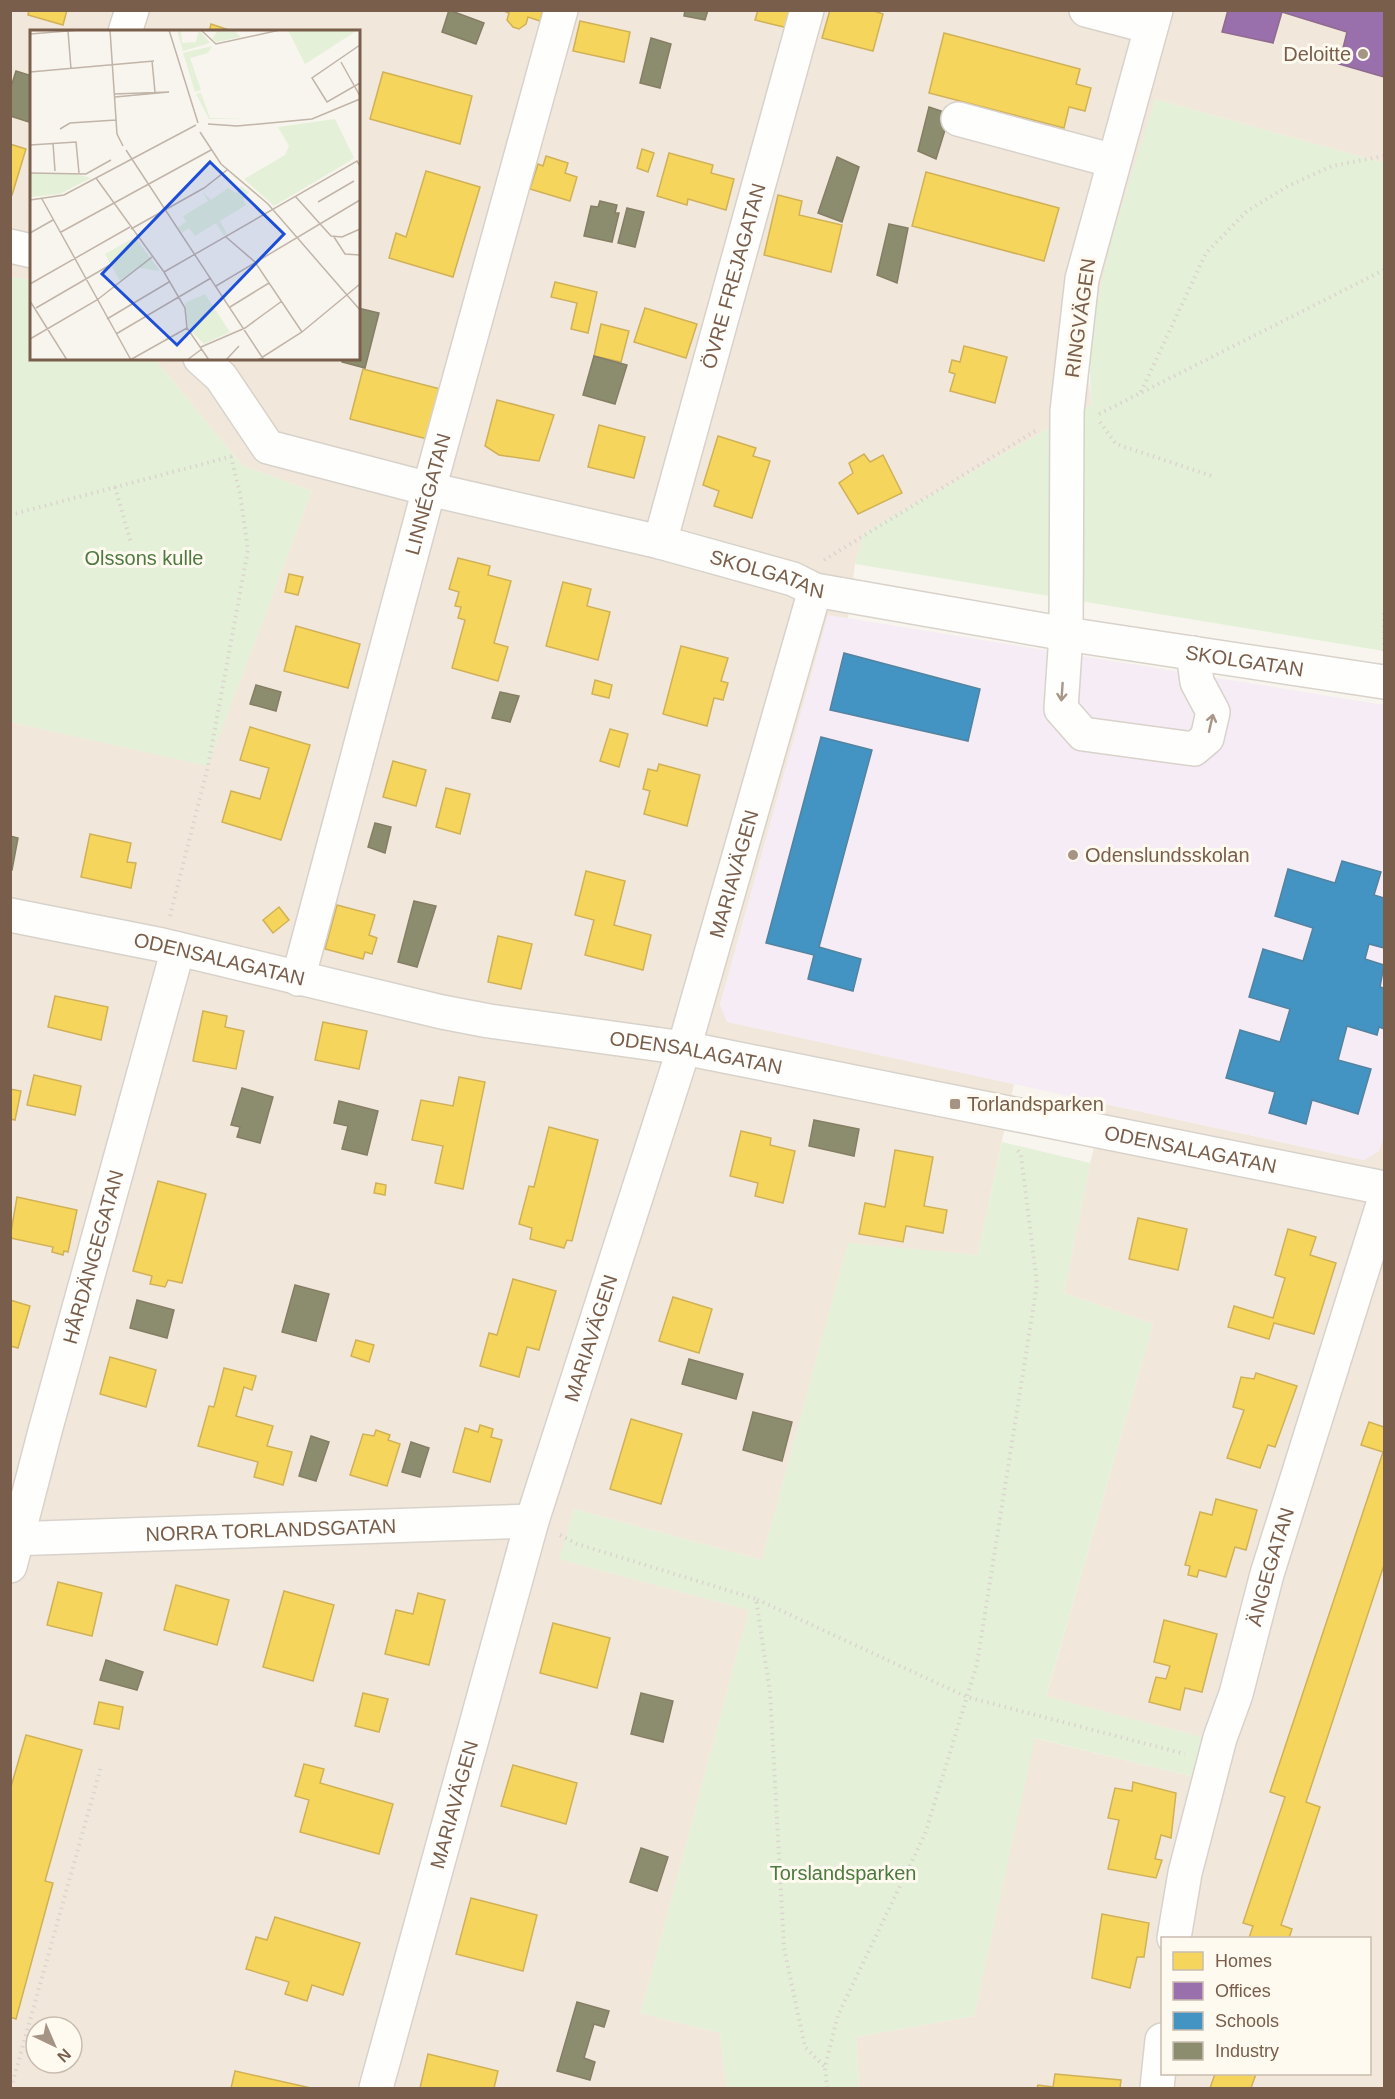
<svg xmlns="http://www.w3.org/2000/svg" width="1395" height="2099" viewBox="0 0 1395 2099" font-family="Helvetica,sans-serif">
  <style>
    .residential { fill: #f1e8db; fill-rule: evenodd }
    .education { fill: #f6ecf5 }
    .green { fill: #e4f0d8 }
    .homes { fill: #f6d55c; stroke: #d0b157; stroke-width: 1.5 }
    .offices { fill: #9970ab; stroke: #8f6b8e; stroke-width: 1.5 }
    .schools { fill: #4393c3; stroke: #53839f; stroke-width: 1.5 }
    .industry { fill: #8c8c6e; stroke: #867e64; stroke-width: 1.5 }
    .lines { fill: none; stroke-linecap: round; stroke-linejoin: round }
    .minor-casing { stroke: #d8d2cb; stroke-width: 36 }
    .path { stroke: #dbd5cf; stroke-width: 4; stroke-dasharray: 1.5 4.5; stroke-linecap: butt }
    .minor { stroke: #fefefc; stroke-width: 33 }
    .oneway { stroke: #a89689 }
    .poi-dot { fill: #a59384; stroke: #fffaf0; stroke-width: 2 }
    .labels { text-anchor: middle; stroke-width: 6; stroke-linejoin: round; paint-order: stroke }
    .poi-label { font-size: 20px; fill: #795e4b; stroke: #fffaf0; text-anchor: start }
    .street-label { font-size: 20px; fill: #795e4b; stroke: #fffaf0 }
    .park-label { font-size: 20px; fill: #4c7a3f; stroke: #fffaf0 }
    .inset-road { fill: none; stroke: #c1b4a8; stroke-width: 1.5 }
    .view { fill: #1d4ed8; fill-opacity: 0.15; stroke: #1d4ed8; stroke-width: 3 }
    .inset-edge { fill: none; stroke: #795e4b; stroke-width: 3 }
  </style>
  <rect width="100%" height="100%" fill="#f8f5ee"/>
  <!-- residential -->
  <g class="residential">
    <path d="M 11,11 L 1384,11 L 1384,163 L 1155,99 L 1088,376 L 1092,404 L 864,533 L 855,564 L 848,618 L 828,616 L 720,1005 L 728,1022 L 1014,1084 L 978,1255 L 848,1244 L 762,1560 L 574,1509 L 560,1559 L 749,1610 L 641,2013 L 720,2033 L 727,2088 L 11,2088 L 11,722 L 208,765 L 312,491 L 242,465 L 155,359 L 358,358 L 358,32 L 32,32 L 31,280 L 11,277 ZM 36,2027 L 72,2027 L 72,2063 L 36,2063 Z"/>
    <path d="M 1105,1104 L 1364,1160 L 1379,1151 L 1384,1134 L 1384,2088 L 859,2088 L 856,2037 L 974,2016 L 1034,1738 L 1195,1777 L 1205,1738 L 1046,1697 L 1153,1324 L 1064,1293 L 1090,1163 ZM 1162,1938 L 1370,1938 L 1370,2074 L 1162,2074 Z"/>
  </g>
  <!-- education -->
  <polygon class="education" points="828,615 1384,705 1384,1134 1379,1151 1364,1160 727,1022 720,1005"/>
  <!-- green -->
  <g class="green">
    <path d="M 1155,99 L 1384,163 L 1384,651 L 855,564 L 864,533 L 1092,404 C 1080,313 1129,188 1155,99 Z"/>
    <polygon points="11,277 31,280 32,358 155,359 242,465 312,491 208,766 11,722"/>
    <polygon points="1002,1142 1090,1163 1064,1293 1153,1324 1046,1696 1205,1738 1195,1777 1035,1738 974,2016 856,2037 859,2088 727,2088 720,2033 641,2013 749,1610 559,1559 574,1509 762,1560 848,1243 978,1255"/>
  </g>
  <!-- homes -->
  <g class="homes">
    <polygon points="29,10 67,10 63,25 28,15"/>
    <polygon points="501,10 543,10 540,21 528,17 526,24 519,29 513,27 507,20 509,13"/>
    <polygon points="758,10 793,10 788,28 755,20"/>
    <polygon points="830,10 871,10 883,14 873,51 822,38"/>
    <polygon points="580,21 630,32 624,62 573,51"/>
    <polygon points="211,24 235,32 209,32"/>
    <polygon points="944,33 1080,69 1076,84 1091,88 1085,111 1069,107 1064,128 929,93"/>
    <polygon points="383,72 472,96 460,144 370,119"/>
    <polygon points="10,144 26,149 12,195 10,195"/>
    <polygon points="642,149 654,153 648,172 637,168"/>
    <polygon points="669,153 713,165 711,173 734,179 726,210 688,199 687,205 657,196"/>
    <polygon points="546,156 568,163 565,173 577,177 570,201 530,189 538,164 543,166"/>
    <polygon points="426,171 480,187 453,277 389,258 396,233 406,237"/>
    <polygon points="926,172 1059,208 1044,261 912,226"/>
    <polygon points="778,195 802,201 799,215 842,225 831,272 764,255"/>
    <polygon points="555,282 597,292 588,333 571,329 577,303 551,297"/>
    <polygon points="645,308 697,324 686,358 634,342"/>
    <polygon points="601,324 629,331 621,362 594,356"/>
    <polygon points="964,346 1007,357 995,403 950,391 955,374 949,372 952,360 960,362"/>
    <polygon points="363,369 448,391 435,441 350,419"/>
    <polygon points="497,400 554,415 539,461 499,455 485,446"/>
    <polygon points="599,425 645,437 634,478 588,467"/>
    <polygon points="718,436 756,448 753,456 770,461 752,518 714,506 719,491 703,485"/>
    <polygon points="864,454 870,462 883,455 902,493 858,514 839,483 853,473 849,463"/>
    <polygon points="458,558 490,566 488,575 511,581 494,643 508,647 498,681 452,668 465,620 458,618 461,607 455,606 459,592 449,589"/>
    <polygon points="289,574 303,577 298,595 285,592"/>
    <polygon points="563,582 591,589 587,606 610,612 598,660 546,646"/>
    <polygon points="296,626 360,644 348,688 284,671"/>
    <polygon points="681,646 728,658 721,681 728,683 723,700 714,698 707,726 663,714"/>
    <polygon points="595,680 612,685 609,698 592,694"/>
    <polygon points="250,727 310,745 281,840 222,822 231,791 260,799 269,768 240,760"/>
    <polygon points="610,729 628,734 619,767 600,761"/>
    <polygon points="393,761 426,770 416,806 383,797"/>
    <polygon points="659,764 700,775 687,826 644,814 650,791 643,789 648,769 657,771"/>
    <polygon points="446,788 470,794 460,834 436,827"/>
    <polygon points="90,834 131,843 127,862 136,863 131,888 81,877"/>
    <polygon points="586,871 625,881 614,925 651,935 643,970 585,955 594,920 575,915"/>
    <polygon points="337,905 375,915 369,935 377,938 372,954 365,952 363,959 325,949"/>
    <polygon points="279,907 289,920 273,933 263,920"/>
    <polygon points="498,936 532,944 521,989 488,982"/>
    <polygon points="55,996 108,1007 101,1040 48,1027"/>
    <polygon points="203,1011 227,1016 225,1027 244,1031 236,1069 193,1061"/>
    <polygon points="323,1022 367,1031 359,1069 315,1060"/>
    <polygon points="34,1075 81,1086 75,1115 27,1105"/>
    <polygon points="459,1077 485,1082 463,1189 435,1183 443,1146 412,1140 421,1100 453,1106"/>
    <polygon points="10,1089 21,1091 15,1120 10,1119"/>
    <polygon points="549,1127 598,1140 572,1241 567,1240 564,1248 530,1239 532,1228 519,1224 529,1186 534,1187"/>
    <polygon points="741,1131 771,1138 770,1145 795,1151 783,1203 755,1196 758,1183 730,1176"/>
    <polygon points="895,1150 933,1157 924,1206 947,1210 943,1233 906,1226 903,1242 859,1234 865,1203 885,1207"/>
    <polygon points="158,1181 206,1194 182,1283 168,1280 165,1287 150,1284 152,1276 133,1271"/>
    <polygon points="376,1183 386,1185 385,1195 374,1193"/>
    <polygon points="17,1197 77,1210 68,1252 64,1251 63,1255 52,1252 53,1247 10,1238"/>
    <polygon points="1138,1218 1187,1229 1178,1270 1129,1259"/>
    <polygon points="1288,1229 1316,1237 1310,1255 1336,1263 1314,1334 1274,1323 1269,1339 1228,1327 1234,1306 1273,1318 1285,1278 1275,1275"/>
    <polygon points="513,1279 556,1291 539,1350 527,1347 519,1377 480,1366 489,1333 497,1335"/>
    <polygon points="673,1297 712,1309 699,1353 659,1341"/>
    <polygon points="10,1300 30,1306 18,1348 10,1346"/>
    <polygon points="356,1340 374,1345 369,1362 351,1356"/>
    <polygon points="110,1357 156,1370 146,1407 100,1394"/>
    <polygon points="224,1368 256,1376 252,1390 244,1387 236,1416 273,1426 267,1446 292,1452 283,1485 254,1477 258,1462 198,1446 209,1406 214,1407"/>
    <polygon points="1256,1373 1297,1386 1275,1447 1268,1445 1260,1468 1227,1458 1244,1410 1233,1407 1241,1377 1254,1379"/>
    <polygon points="631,1419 682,1434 661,1504 610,1489"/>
    <polygon points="1369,1422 1384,1427 1384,1565 1306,1802 1320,1807 1281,1925 1292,1929 1289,1938 1249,1938 1253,1926 1243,1923 1285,1797 1270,1792 1383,1452 1361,1445"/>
    <polygon points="480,1425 493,1429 491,1437 502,1440 490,1482 453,1472 465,1428 478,1432"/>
    <polygon points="376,1430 390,1435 388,1440 400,1444 387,1486 350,1475 363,1434 374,1436"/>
    <polygon points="1216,1499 1257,1510 1246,1550 1235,1547 1226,1577 1199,1570 1197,1577 1188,1575 1190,1566 1185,1565 1200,1512 1212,1515"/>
    <polygon points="58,1582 102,1593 92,1636 47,1625"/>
    <polygon points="176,1585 229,1600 217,1645 164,1630"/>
    <polygon points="284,1591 334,1605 313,1681 263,1667"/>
    <polygon points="418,1593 445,1600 429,1665 385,1654 396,1610 413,1614"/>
    <polygon points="1164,1620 1217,1634 1202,1692 1185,1688 1180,1710 1149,1702 1156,1677 1166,1679 1170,1666 1154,1662"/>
    <polygon points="553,1623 610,1638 597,1688 540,1673"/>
    <polygon points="363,1693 388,1699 379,1732 355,1726"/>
    <polygon points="99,1702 123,1707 119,1729 94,1724"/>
    <polygon points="26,1735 82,1750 45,1881 53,1883 16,2019 10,2017 10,1790"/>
    <polygon points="304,1764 324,1769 320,1783 393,1804 379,1854 300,1832 309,1800 295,1796"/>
    <polygon points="513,1765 577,1783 566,1824 501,1806"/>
    <polygon points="1133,1782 1176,1793 1171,1838 1161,1835 1155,1859 1162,1860 1156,1878 1108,1869 1119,1820 1108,1818 1115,1788 1132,1791"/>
    <polygon points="471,1898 537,1915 523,1971 456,1954"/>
    <polygon points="1102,1914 1149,1923 1144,1957 1137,1957 1130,1988 1092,1978"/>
    <polygon points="275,1917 360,1943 343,1995 312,1985 307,2001 285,1994 289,1982 246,1969 256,1937 267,1940"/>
    <polygon points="428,2054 498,2071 494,2088 420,2088"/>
    <polygon points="235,2071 311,2088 231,2088"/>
    <polygon points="1055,2074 1121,2080 1120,2088 1037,2088 1038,2085 1053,2087"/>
    <polygon points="1215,2074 1256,2074 1251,2088 1210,2088"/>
  </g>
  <!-- offices -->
  <polygon class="offices" points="1228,10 1384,10 1384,77 1339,64 1347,32 1282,12 1273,43 1222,32"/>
  <!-- schools -->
  <g class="schools">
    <polygon points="844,653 980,689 968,741 830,710"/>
    <polygon points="821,737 872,750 819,947 861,959 853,991 808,979 814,955 766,943"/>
    <polygon points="1342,861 1381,872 1374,895 1384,898 1384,948 1369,944 1365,959 1384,965 1380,987 1384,988 1384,1029 1379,1027 1377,1035 1347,1026 1338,1060 1371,1069 1358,1114 1312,1100 1306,1124 1269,1113 1275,1092 1226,1078 1240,1030 1280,1042 1290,1009 1249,997 1263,949 1303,961 1313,928 1275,916 1288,869 1335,883"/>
  </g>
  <!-- industry -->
  <g class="industry">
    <polygon points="449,10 484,23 476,44 442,32"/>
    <polygon points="685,10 708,10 705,20 684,16"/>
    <polygon points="651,38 671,44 660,88 640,83"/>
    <polygon points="16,71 32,76 32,123 10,116 10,90"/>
    <polygon points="929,107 950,114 936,159 918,151"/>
    <polygon points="837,157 859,167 842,222 818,213"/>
    <polygon points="600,201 617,205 615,213 619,213 612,242 584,236 591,206 598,207"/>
    <polygon points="627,208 644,212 635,247 618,243"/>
    <polygon points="889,224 908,228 897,283 877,275"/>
    <polygon points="358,308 379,313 365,368 342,362 343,358 358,358"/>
    <polygon points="594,356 627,365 615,404 583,395"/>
    <polygon points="256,685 281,692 276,711 250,704"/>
    <polygon points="500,692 519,696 510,722 492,718"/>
    <polygon points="375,823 391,827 385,853 368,847"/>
    <polygon points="10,836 18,838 12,870 10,870"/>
    <polygon points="414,901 436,906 417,967 398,962"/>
    <polygon points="242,1088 273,1097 260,1143 237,1137 240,1127 231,1125"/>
    <polygon points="339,1101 378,1111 367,1155 342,1149 348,1126 334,1123"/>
    <polygon points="814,1120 859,1129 854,1156 809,1146"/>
    <polygon points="295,1285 329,1294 316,1341 282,1332"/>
    <polygon points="137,1300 174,1310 167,1338 130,1328"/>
    <polygon points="689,1359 743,1374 736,1399 682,1384"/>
    <polygon points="753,1412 792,1422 782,1461 743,1450"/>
    <polygon points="311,1436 329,1442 316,1481 299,1476"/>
    <polygon points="411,1442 429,1448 420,1477 402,1472"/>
    <polygon points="106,1660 143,1672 137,1690 100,1680"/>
    <polygon points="641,1693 673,1701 663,1742 631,1734"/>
    <polygon points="641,1848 668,1857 657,1891 630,1882"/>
    <polygon points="577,2002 609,2011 604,2027 594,2024 584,2058 595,2062 590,2080 557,2071"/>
  </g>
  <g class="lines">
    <!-- minor casing -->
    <g class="minor-casing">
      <g id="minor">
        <polyline points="1086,10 1151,27"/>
        <polyline points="1156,10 1082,279 1067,411 1066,634 1061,709 1083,734 1194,749 1207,738 1213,712 1197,682 1193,653"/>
        <polyline points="125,32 132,10"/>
        <polyline points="958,119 1114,161"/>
        <polyline points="10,246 32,251"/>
        <path id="s1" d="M 200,358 L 221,377 L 268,447 L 429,489 L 660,542 L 793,579 L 815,590 L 1066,634 L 1384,682"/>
        <path id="s2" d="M 660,542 L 807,10"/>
        <path id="s3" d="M 10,915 L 162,945 L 442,1012 L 489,1021 L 684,1048 L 1384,1188"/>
        <path id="s4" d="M 298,979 L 429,489 L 561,10"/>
        <path id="s5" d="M 10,1539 L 532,1521"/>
        <path id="s6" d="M 10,1566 L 45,1431 L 178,949"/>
        <path id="s7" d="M 1174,1938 L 1185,1873 L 1220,1738 L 1236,1694 L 1267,1574 L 1384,1201"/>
        <path id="s8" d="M 376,2088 L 532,1521 L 684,1048 L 815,590"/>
        <polyline points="1157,2088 1162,2040"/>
      </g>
    </g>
    <!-- path -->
    <g class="path">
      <polyline points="1141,392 1206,253 1247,211 1288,186 1332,166 1384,156"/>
      <polyline points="1099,414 1384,270"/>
      <polyline points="1100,422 1116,444 1212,476"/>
      <polyline points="115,487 131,543"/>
      <polyline points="10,515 233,456"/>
      <polyline points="824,560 1035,431"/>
      <polyline points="1384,651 1384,613"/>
      <polyline points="170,916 208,766 248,550 240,493 231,457"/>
      <polyline points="560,1535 577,1544 756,1599"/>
      <polyline points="824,2066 805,2047 784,1948 770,1692 756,1599 967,1697 1185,1754"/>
      <polyline points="11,2088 101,1767"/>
      <polyline points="827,2088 825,2067 838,2015 925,1834 977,1664 1037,1284 1021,1155 1016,1148"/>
    </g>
    <!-- minor -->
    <use href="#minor" class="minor"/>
  </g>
  <!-- one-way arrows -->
  <defs><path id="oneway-shaft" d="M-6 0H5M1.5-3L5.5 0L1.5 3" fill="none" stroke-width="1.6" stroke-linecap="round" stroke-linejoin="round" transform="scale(1.5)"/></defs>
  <g class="oneway">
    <use href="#oneway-shaft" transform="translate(1062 692) rotate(94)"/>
    <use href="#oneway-shaft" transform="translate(1211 723) rotate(-77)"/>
  </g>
  <!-- markers -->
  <g class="poi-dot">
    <circle cx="1363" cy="54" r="6"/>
    <circle cx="1073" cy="855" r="6"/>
    <rect x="949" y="1098" width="12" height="12" rx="3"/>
  </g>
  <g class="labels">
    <!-- poi labels -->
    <g class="poi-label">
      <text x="1351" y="61" text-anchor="end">Deloitte</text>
      <text x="1085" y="862">Odenslundsskolan</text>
      <text x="967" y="1111">Torlandsparken</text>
    </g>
    <!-- street labels -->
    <g class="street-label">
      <text dy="7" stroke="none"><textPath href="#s2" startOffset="276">ÖVRE FREJAGATAN</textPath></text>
      <text transform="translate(1080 318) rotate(-82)" y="7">RINGVÄGEN</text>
      <text dy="7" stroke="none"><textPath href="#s4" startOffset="502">LINNÉGATAN</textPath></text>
      <text dy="7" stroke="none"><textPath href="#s1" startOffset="628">SKOLGATAN</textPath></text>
      <text dy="7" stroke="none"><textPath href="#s1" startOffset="1114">SKOLGATAN</textPath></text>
      <text dy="7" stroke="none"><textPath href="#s8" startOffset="1266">MARIAVÄGEN</textPath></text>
      <text dy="7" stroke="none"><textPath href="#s3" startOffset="214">ODENSALAGATAN</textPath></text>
      <text dy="7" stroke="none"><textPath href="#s3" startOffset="700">ODENSALAGATAN</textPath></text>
      <text dy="7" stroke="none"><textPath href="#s3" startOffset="1204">ODENSALAGATAN</textPath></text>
      <text dy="7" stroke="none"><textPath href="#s6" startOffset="320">HÅRDÄNGEGATAN</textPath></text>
      <text dy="7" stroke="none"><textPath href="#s8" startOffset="780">MARIAVÄGEN</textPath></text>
      <text dy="7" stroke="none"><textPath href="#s5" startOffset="261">NORRA TORLANDSGATAN</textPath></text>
      <text dy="7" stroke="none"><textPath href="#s7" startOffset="384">ÄNGEGATAN</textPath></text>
      <text dy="7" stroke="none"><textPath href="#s8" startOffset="294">MARIAVÄGEN</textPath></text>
    </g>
    <!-- park labels -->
    <g class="park-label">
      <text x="144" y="565">Olssons kulle</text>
      <text x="843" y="1880">Torslandsparken</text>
    </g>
  </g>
  <!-- overview -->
  <g transform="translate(30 30)">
    <rect width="330" height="330" fill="#f8f5ee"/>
    <path d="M 147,0 L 151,0 L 152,13 L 166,12 L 169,0 L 180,13 L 153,21 ZM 188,0 L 204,0 L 211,7 L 187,12 L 182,9 ZM 258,0 L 328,0 L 275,34 ZM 182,16 L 178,23 L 160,28 L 171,60 L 165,62 L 153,23 ZM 171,63 L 180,88 L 220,88 L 179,89 L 166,64 ZM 305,89 L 324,128 L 320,131 L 244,176 L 214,149 L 255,125 L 259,116 L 248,97 ZM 42,143 L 61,148 L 30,164 L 0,167 L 0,144 ZM 211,156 L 219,162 L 213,170 L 216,175 L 190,191 L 197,204 L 194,206 L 186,193 L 165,206 L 159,198 L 152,203 L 148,197 L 156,192 L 153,186 L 178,171 L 172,161 L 181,170 L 198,158 L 206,163 ZM 105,207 L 130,241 L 109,238 L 90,251 L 75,224 ZM 175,264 L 200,302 L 174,314 L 159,299 L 155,273 Z" fill="#e4f0d8"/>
    <path class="inset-road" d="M 80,0 L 87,104 L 93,116M 139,0 L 168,93M 171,0 L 186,14 L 250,0M 38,1 L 41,39M 0,4 L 50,0M 330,15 L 282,48 L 297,72 L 330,53M 122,31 L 125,62M 311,32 L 330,66M 0,42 L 124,31M 84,64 L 139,62 L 85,67M 178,94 L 207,96 L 282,89 L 330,69M 30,99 L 40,93 L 86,90M 170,102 L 191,134 L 238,174 L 330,280M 23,113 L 25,141M 0,115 L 46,112 L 49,143M 96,120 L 234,330M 0,143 L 56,144 L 81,130M 66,148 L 134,242 L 155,278 L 157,298 L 179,330M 265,166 L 301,206 L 312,207 L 330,199M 12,169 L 101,330M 0,170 L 34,165 L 166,95M 288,172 L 324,151M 101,199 L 174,158 L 197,140M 31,202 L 181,120M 0,203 L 23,190M 196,207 L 225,232 L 272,302M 304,207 L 315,224 L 330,225M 134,242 L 327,131 L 330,136M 0,254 L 100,197M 186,256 L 330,170M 0,271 L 37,330M 200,277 L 239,253M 6,278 L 80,235M 77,289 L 139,252M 86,304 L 181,248M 0,309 L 67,270 L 122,227M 171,317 L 215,298 L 252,271M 100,330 L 157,298M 157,330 L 172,319M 196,330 L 209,316M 228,330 L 272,302 L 330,254"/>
    <path class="view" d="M 180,132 L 254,204 L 147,315 L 72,244 Z"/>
    <rect width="330" height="330" class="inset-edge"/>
  </g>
  <!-- border -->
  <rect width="1395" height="2099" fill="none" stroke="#795e4b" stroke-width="24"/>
  <!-- legend -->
  <rect x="1161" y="1937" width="210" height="138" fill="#fffaf0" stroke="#c9bcae" stroke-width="1.5"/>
  <rect x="1173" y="1952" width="30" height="18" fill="#f6d55c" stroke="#c9bcae" stroke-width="1.5"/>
  <text x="1215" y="1967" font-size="18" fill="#795e4b">Homes</text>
  <rect x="1173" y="1982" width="30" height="18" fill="#9970ab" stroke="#c9bcae" stroke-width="1.5"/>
  <text x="1215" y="1997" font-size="18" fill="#795e4b">Offices</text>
  <rect x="1173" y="2012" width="30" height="18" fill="#4393c3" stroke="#c9bcae" stroke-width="1.5"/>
  <text x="1215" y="2027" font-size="18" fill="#795e4b">Schools</text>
  <rect x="1173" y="2042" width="30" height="18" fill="#8c8c6e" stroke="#c9bcae" stroke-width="1.5"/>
  <text x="1215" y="2057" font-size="18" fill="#795e4b">Industry</text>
  <!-- north arrow -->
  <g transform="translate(54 2045) rotate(136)"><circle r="28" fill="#fffaf0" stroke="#c9bcae" stroke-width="1.5"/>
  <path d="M0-4.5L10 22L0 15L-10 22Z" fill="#a59384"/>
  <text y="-9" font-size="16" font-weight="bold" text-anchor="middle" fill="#795e4b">N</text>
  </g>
</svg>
